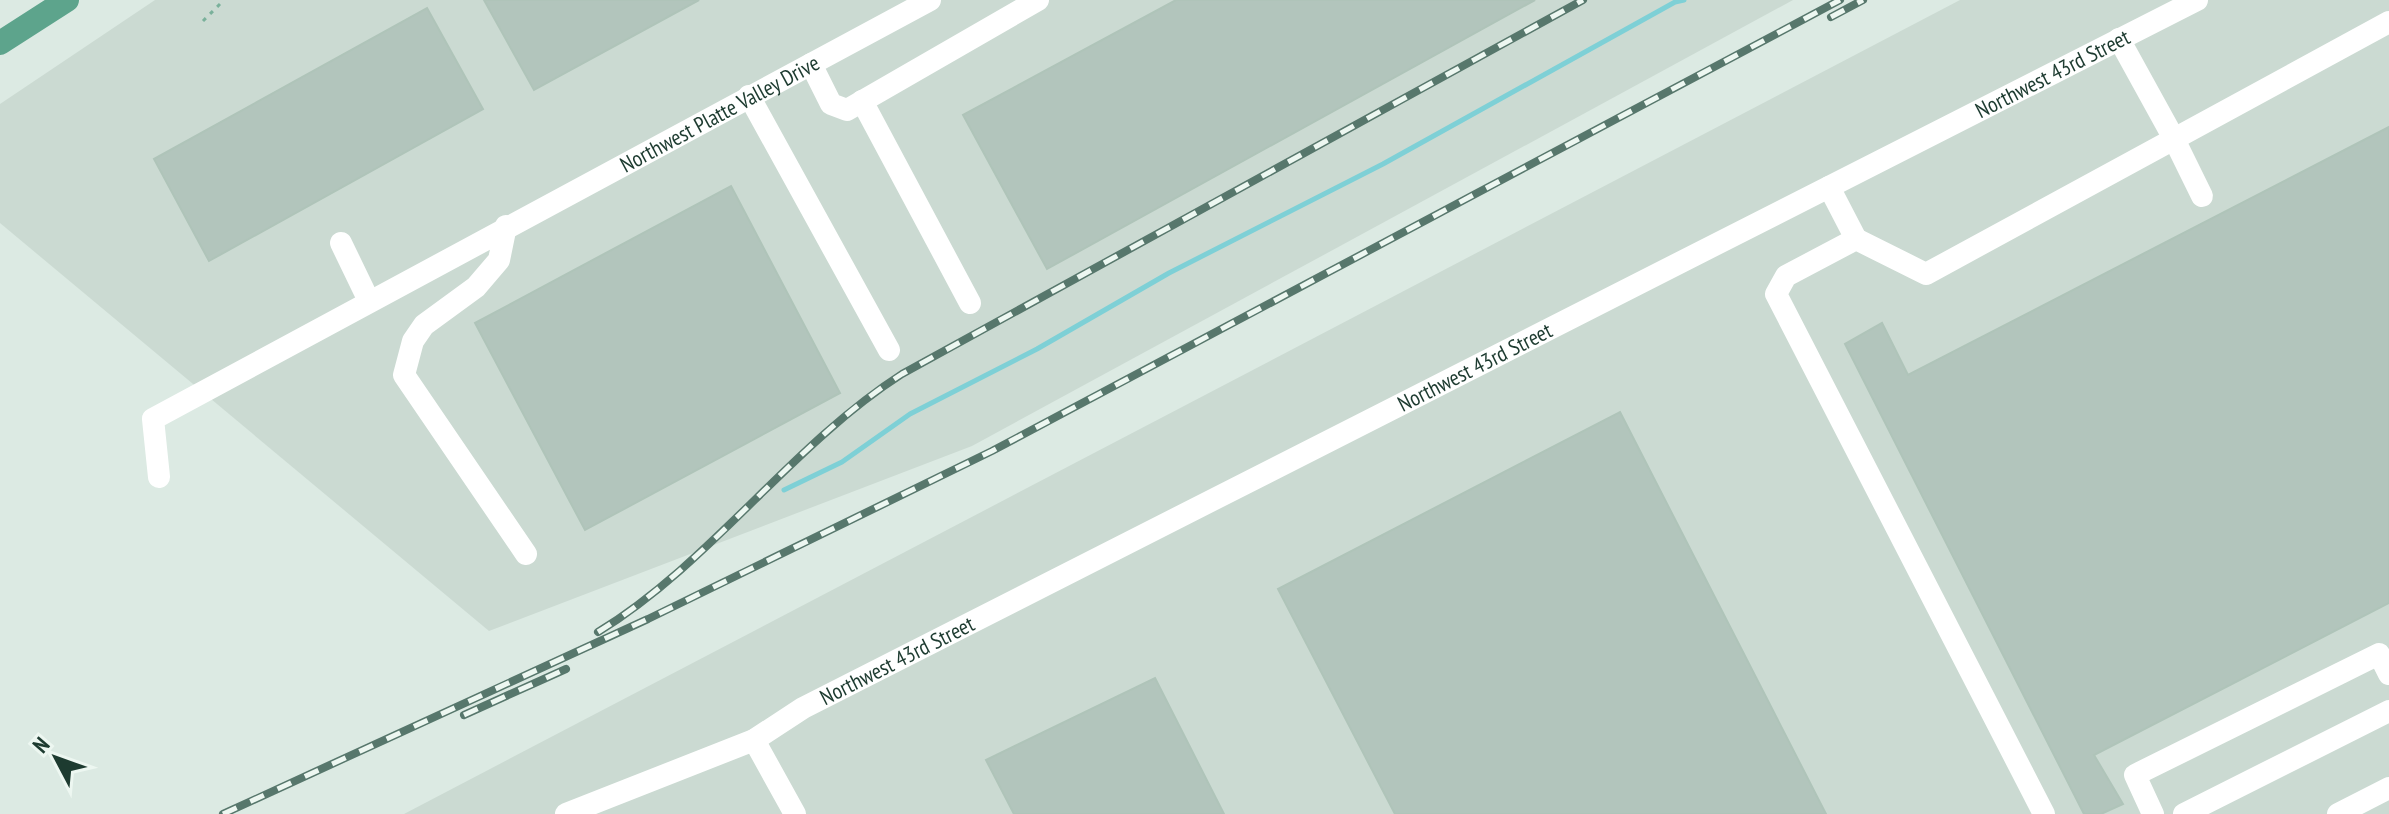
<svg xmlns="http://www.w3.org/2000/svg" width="2389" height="814" viewBox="0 0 2389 814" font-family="'PT Sans Narrow',sans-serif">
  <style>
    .built { fill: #cbdad2 }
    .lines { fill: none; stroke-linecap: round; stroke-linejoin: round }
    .stream { stroke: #7ed0d6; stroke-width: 5 }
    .building { fill: #b2c5bc; stroke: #afc4b9; stroke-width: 2 }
    .path { stroke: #7ab19b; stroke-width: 3; stroke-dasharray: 4 6; stroke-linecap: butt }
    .minor { stroke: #fff; stroke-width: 22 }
    .major { stroke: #5da48c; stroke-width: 24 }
    .rail-casing { stroke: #57776c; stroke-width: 8 }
    .rail { stroke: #edf7f1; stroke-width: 5; stroke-dasharray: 15; stroke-linecap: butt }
    .labels { text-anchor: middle; stroke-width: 7; stroke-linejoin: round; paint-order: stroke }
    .street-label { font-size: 22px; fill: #1d3b30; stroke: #edf7f1 }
  </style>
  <rect width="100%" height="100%" fill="#dceae3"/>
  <!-- built -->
  <g class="built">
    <polygon points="155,0 1793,0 972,446 489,631 0,223 0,104"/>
    <polygon points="1960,0 2389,0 2389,814 404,814"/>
  </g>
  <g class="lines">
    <!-- stream -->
    <polyline class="stream" points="784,490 842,462 910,414 1037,349 1169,273 1383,164 1675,2 1684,0"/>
  </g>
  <!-- building -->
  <g class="building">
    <polygon points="484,0 699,0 534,90"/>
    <polygon points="1176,0 1535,0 1047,269 963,115"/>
    <polygon points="427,8 483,109 209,261 154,159"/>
    <polygon points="2389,127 2389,603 2094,755 2123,804 2101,814 2084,814 1845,344 1882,323 1908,375"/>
    <polygon points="731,186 840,393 585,530 475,323"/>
    <polygon points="1620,412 1826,814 1395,814 1278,589"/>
    <polygon points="1155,678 1224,814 1014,814 986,760"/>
  </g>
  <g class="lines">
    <!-- path -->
    <polyline class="path" points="203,21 224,0"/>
    <!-- minor -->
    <g class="minor">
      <polyline points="2119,39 2173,137 2202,196"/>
      <polyline points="811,64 831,104 847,110 1038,0"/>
      <polyline points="749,96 889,350"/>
      <polyline points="862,101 970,303"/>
      <polyline points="1829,187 1856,239"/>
      <polyline points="506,226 499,260 476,287 424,325 413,341 404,375 526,554"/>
      <polyline points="341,243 369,301"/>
      <path id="s1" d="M 159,477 L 153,419 L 930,0"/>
      <polyline points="754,740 795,814"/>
      <path id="s2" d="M 566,814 L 754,740 L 803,708 L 2197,0"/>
      <polyline points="2044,814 1776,294 1786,276 1856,239 1926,274 2389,22"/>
      <polyline points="2153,814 2135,775 2379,654 2389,674"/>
      <polyline points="2184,814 2389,711"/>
      <polyline points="2338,814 2389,788"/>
    </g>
    <!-- major -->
    <polyline class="major" points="0,43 67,0"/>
    <!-- rail casing -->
    <g class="rail-casing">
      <g id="rail">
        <polyline points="1831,17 1863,0"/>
        <path d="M 598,632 C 712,562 790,446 902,374 L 1583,0"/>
        <polyline points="464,715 566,669"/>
        <polyline points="223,814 648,619 992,451 1840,0"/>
      </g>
    </g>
    <!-- rail -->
    <use href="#rail" class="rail"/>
  </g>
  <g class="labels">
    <!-- street labels -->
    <g class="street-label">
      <text dy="8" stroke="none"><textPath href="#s2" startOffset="1662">Northwest 43rd Street</textPath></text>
      <text dy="8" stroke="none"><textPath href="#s1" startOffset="702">Northwest Platte Valley Drive</textPath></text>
      <text dy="8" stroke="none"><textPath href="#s2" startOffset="1014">Northwest 43rd Street</textPath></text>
      <text dy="8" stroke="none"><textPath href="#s2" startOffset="366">Northwest 43rd Street</textPath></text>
    </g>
  </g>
  <!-- north arrow -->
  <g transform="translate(56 758) rotate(311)" stroke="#edf7f1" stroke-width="6" paint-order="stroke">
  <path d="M0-6L14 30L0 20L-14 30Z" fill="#1d3b30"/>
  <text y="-12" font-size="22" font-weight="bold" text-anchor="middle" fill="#1d3b30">N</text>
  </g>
</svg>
